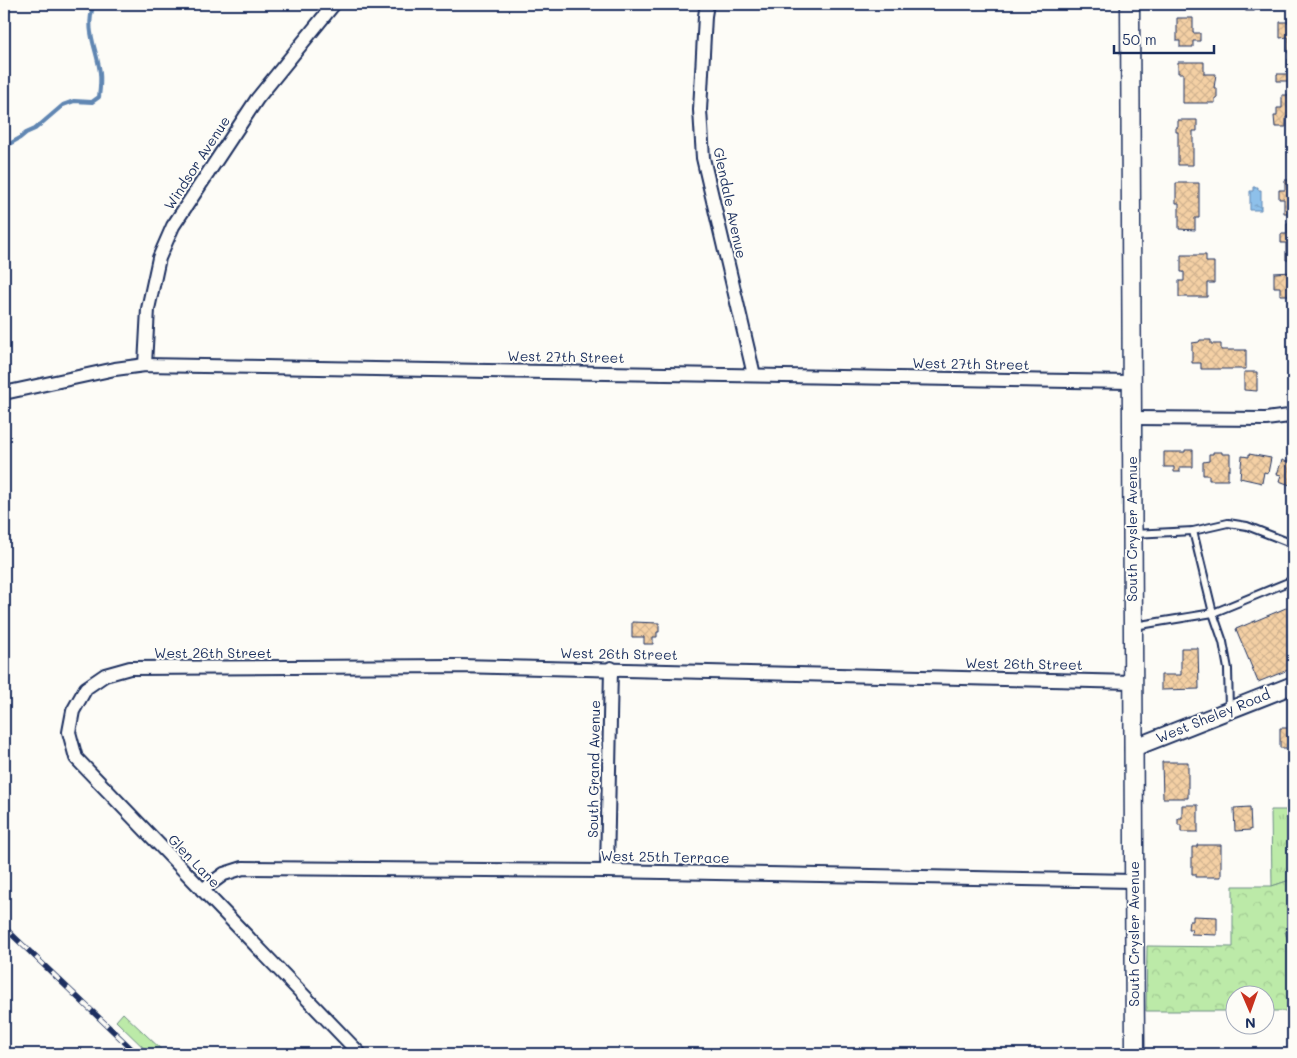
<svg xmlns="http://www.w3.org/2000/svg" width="1297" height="1058" viewBox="0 0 1297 1058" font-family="Mali,sans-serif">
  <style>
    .grass { fill: url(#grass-tufts); stroke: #6c8c83 }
    .forest { fill: url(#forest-crowns); stroke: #6c8c83 }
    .water { fill: url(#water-ripples); stroke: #6086b2 }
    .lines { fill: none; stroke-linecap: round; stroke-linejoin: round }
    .stream { stroke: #6086b2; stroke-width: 4 }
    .building { fill: url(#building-cross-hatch); stroke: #1b2f5e }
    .service-casing { stroke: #1b2f5e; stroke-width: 10 }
    .minor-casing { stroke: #1b2f5e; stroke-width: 16 }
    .tertiary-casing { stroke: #1b2f5e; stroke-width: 20 }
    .secondary-casing { stroke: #1b2f5e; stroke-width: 21 }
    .service { stroke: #fdfcf7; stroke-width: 6 }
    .minor { stroke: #fdfcf7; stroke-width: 12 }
    .tertiary { stroke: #fdfcf7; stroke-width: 16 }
    .secondary { stroke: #fdfcf7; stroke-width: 18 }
    .rail-casing { stroke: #1b2f5e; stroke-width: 5.5 }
    .rail { stroke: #fdfcf7; stroke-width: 4; stroke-dasharray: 11; stroke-linecap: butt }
    .labels { text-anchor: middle; stroke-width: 4; stroke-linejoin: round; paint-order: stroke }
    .street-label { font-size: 14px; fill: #1b2f5e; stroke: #fdfcf7 }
  </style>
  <defs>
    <pattern id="grass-tufts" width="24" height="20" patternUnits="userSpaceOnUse" patternTransform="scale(1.25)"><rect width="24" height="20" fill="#bceaa8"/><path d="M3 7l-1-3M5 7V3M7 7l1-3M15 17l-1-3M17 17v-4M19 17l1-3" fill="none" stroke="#a1c993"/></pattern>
    <pattern id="forest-crowns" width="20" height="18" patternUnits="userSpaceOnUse" patternTransform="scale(1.25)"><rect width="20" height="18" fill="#bceaa8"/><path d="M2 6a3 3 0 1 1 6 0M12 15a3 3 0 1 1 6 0" fill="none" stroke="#a1c993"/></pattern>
    <pattern id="water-ripples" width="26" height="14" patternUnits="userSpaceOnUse" patternTransform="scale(1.25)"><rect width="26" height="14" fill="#8ec0ea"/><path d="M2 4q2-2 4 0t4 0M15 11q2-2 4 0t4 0" fill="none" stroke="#739cc1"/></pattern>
    <pattern id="building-cross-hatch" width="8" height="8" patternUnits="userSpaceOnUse" patternTransform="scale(1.25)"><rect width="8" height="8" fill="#f4d0a4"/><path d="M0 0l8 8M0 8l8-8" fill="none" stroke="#d1b390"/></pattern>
  </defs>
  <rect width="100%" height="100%" fill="#fdfcf7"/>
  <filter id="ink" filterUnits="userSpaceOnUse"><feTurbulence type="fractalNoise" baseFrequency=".02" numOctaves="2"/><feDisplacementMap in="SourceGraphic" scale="10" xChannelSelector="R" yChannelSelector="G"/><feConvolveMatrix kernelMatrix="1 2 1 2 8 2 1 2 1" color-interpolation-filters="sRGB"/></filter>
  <g filter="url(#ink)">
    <!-- grass -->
    <g class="grass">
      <polygon points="1271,810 1293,810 1293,879 1272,886"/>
      <polygon points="1285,931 1293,931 1293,956"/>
    </g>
    <!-- forest -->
    <g class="forest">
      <polygon points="1293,879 1293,931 1285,932 1293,956 1293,1011 1265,1011 1264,996 1234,996 1234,1011 1146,1011 1147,946 1233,947 1233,886 1272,886"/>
      <polygon points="123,1013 166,1054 150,1054 116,1021"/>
    </g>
    <!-- water -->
    <polygon class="water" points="1253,187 1258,187 1258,190 1261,190 1261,210 1250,210 1250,191 1253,191"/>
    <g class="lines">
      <!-- stream -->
      <path class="stream" d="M 4,147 L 20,138 L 26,133 L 35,129 L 63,105 L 74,101 L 92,102 L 99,97 C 100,89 101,82 100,73 C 97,48 84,30 94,4"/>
    </g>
    <!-- building -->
    <g class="building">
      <rect x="1274" y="4" width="14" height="4"/>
      <rect x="1246" y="5" width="8" height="6"/>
      <polygon points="1177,18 1193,18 1193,33 1200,33 1200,41 1193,41 1193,47 1180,47 1180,41 1177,41"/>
      <polygon points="1288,18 1293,18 1293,52 1288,53 1288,37 1280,38 1280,22 1288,22"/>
      <polygon points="1288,59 1293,59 1293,89 1288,89 1288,81 1277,81 1277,74 1288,74"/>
      <polygon points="1178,62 1204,62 1204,74 1216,74 1214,88 1217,88 1217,98 1215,98 1215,103 1183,103 1183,73 1178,73"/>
      <polygon points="1282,95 1293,95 1293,117 1286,117 1286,127 1275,127 1274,116 1277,116 1277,108 1282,108"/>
      <polygon points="1178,120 1197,120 1197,131 1193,131 1193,165 1178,165 1178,132 1176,132 1176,127 1178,127"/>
      <polygon points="1285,180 1293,180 1293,213 1284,213 1284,199 1279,199 1279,190 1285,190"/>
      <polygon points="1176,183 1199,183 1199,218 1195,218 1195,230 1179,229 1179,203 1176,203"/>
      <polygon points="1287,224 1293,224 1293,260 1286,260 1286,243 1281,243 1281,234 1287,234"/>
      <polygon points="1181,255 1206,255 1206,262 1214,262 1214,283 1207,283 1207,297 1179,297 1179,281 1184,281 1184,272 1181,272"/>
      <polygon points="1293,272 1293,302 1289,302 1289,295 1280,295 1280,287 1274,287 1274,273"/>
      <polygon points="1200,340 1211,340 1211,344 1221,344 1221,350 1246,350 1246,369 1201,369 1201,363 1192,363 1192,343 1199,342"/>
      <polygon points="1244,372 1257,372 1257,391 1244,390"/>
      <polygon points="1185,450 1193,450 1193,467 1180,467 1180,472 1174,472 1174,467 1164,467 1164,452 1185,452"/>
      <polygon points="1213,452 1222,452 1222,454 1230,454 1230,470 1228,470 1228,480 1209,480 1209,475 1203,475 1203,462 1209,461 1209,454 1213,454"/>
      <polygon points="1249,454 1271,458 1268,473 1264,472 1262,483 1240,478 1242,456 1249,457"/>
      <polygon points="1282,460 1293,464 1293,486 1279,481 1281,475 1277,474"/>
      <polygon points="1293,605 1293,668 1258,682 1236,629"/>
      <polygon points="632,622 659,623 659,632 657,632 657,637 653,637 653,644 644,644 644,637 632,637"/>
      <polygon points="1181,648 1198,648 1199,689 1161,690 1161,675 1181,675"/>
      <polygon points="1280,728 1293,728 1293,756 1293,748 1280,748"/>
      <polygon points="1162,762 1188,762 1188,798 1163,798"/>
      <polygon points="1182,805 1198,805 1198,832 1181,832 1181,825 1178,825 1178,818 1182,818"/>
      <polygon points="1250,807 1251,830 1235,831 1234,808"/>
      <polygon points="1197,845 1221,845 1221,877 1196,877 1196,874 1192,874 1192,847 1197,847"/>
      <polygon points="1193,916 1217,917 1217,935 1191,934 1192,929 1188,929 1189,921 1193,921"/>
    </g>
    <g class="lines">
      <!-- service casing -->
      <g class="service-casing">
        <g id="service">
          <polyline points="1193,531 1213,613 1223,642 1228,669 1229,709"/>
          <polyline points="1133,534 1193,531 1228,523 1247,526 1293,544"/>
          <polyline points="1134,626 1213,613 1293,580"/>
        </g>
      </g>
      <!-- minor casing -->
      <g class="minor-casing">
        <g id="minor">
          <polyline points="707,4 705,16 700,110 703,158 754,375"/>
          <polyline points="145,365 148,309 159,258 173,226 257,99 334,4"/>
          <polyline points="4,393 115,369 145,365 1131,382"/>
          <polyline points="1131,418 1266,419 1289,416 1293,420"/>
          <polyline points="607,871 611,668"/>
          <polyline points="202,890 224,874 243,868 607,871 1134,881"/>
          <polyline points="360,1054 76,758 69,732 73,711 86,688 105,675 130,668 458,666 1133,682"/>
        </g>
      </g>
      <!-- tertiary casing -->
      <g class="tertiary-casing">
        <polyline id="tertiary" points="1133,748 1293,685"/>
      </g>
      <!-- secondary casing -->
      <g class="secondary-casing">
        <polyline id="secondary" points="1130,4 1135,1054"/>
      </g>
      <!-- service -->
      <use href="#service" class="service"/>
      <!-- minor -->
      <use href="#minor" class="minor"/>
      <!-- tertiary -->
      <use href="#tertiary" class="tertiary"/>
      <!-- secondary -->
      <use href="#secondary" class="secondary"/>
      <!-- rail casing -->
      <g class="rail-casing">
        <polyline id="rail" points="4,927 137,1054"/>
      </g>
      <!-- rail -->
      <use href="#rail" class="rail"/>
    </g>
  </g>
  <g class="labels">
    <!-- street labels -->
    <g class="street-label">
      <text transform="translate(197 163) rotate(-57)" y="5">Windsor Avenue</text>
      <text transform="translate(730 203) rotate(78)" y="5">Glendale Avenue</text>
      <text transform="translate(566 357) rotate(1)" y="5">West 27th Street</text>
      <text transform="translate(971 364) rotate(1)" y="5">West 27th Street</text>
      <text transform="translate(1132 529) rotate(-90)" y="5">South Crysler Avenue</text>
      <text x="213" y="658">West 26th Street</text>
      <text transform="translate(619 654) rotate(1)" y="5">West 26th Street</text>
      <text transform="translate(1024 664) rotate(1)" y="5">West 26th Street</text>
      <text transform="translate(1213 716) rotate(-22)" y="5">West Sheley Road</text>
      <text transform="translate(594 769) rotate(-89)" y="5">South Grand Avenue</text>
      <text transform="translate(665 857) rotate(1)" y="5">West 25th Terrace</text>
      <text transform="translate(194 861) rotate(46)" y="5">Glen Lane</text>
      <text transform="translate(1134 934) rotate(-90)" y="5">South Crysler Avenue</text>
    </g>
  </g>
  <!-- margin -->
  <rect width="1297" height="1058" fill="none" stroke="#fdfcf7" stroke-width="20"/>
  <rect x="10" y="10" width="1277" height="1038" fill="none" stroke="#1b2f5e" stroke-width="2" filter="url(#ink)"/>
  <!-- north arrow -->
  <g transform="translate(1250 1010) rotate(178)"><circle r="24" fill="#fdfcf7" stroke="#a3aaba"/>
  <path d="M0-4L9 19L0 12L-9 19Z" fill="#c8321e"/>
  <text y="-8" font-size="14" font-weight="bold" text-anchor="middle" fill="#1b2f5e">N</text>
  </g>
  <!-- scale -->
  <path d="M1114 45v8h100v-8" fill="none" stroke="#1b2f5e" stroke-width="2.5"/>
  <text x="1122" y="45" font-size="15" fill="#1b2f5e" stroke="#fdfcf7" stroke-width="4" paint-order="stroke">50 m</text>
</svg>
